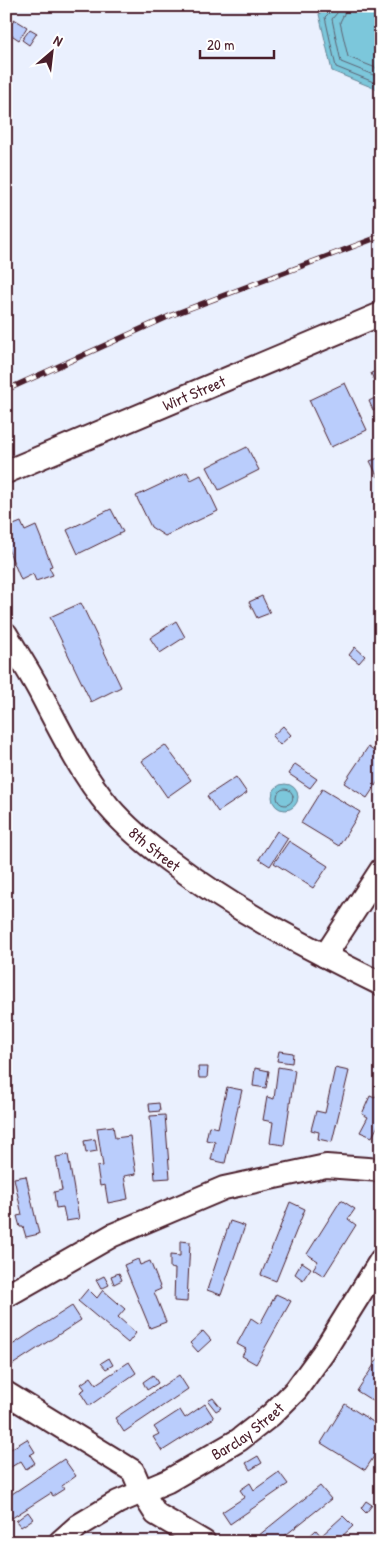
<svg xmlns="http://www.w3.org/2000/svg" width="387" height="1548" viewBox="0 0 387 1548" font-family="'Patrick Hand',sans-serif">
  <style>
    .water { fill: #7bc7db; stroke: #678495 }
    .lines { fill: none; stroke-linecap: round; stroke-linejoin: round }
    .shore { stroke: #5e6271; stroke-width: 1 }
    .building { fill: #bacdfc; stroke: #4a1f2b }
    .street-casing { stroke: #4a1f2b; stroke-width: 26 }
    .street { stroke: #fff; stroke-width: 22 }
    .rail-casing { stroke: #4a1f2b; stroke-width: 5.5 }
    .rail { stroke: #fff; stroke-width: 4; stroke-dasharray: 11; stroke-linecap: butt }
    .labels { text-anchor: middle; stroke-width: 4; stroke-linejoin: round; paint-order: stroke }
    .street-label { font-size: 16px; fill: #4a1f2b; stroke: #fff }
  </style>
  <rect width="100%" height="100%" fill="#eaf0fe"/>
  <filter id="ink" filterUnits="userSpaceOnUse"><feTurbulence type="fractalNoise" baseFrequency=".02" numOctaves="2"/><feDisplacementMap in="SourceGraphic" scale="10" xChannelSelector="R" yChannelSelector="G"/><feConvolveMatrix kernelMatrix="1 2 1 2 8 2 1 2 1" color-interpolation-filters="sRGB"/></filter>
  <g filter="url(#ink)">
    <!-- water -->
    <g class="water">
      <polygon points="329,6 381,6 381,91 332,71 319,14"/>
      <circle cx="285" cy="797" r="13"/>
    </g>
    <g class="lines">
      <!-- shore -->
      <g class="shore">
        <polyline points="331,6 331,11 325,17 336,67 381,85"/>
        <polyline points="338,6 337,13 332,19 341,62 381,78"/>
        <polyline points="345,6 344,14 340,22 348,57 381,70"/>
        <circle cx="285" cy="797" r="8"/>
      </g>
    </g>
    <!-- building -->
    <g class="building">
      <polygon points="14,19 27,27 19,40 7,32"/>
      <polygon points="30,29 37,33 29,45 22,40"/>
      <polygon points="381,369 381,398 371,373"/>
      <polygon points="345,383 367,430 331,447 309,400"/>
      <polygon points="377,397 381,407 373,410 369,401"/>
      <polygon points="247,447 259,470 219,490 207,467"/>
      <polygon points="381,457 381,476 378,477 370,461"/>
      <polygon points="187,472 191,480 201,475 218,511 165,536 151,527 136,496"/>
      <polygon points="111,509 123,532 78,554 67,530"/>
      <polygon points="21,522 25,531 36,526 52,566 49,567 53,575 36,581 33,574 21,580 6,544 6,528"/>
      <polygon points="262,596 270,613 257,618 249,602"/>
      <polygon points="81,603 121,687 91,702 50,617"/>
      <polygon points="176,621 185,637 160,653 150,638"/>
      <polygon points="355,647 365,656 359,663 349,655"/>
      <polygon points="283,726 291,735 280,745 272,736"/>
      <polygon points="165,745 191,780 167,797 142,761"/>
      <polygon points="368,747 381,756 381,777 367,798 344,783"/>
      <polygon points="295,764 317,779 310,788 289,774"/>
      <polygon points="236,777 247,793 218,812 207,796"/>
      <polygon points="322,789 360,812 339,846 301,823"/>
      <polygon points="277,831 288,838 270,866 259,859"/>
      <polygon points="289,841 328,866 313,888 274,863"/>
      <polygon points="279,1051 293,1053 292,1063 277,1061"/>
      <polygon points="198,1067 208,1067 207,1078 199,1078"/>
      <polygon points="278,1067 295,1070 284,1145 270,1143 273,1122 263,1120 267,1097 274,1099"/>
      <polygon points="255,1068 269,1071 266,1088 253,1086"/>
      <polygon points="335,1068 349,1071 332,1142 318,1139 319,1132 311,1130 316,1111 325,1113"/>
      <polygon points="227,1087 242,1090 225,1163 211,1160 215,1142 206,1140 209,1126 218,1128"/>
      <polygon points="381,1087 381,1120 372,1137 360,1132 368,1117 362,1114 370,1096 375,1098"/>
      <polygon points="159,1103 160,1111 150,1112 149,1104"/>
      <polygon points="165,1115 170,1178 155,1179 150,1116"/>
      <polygon points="113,1126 115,1138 130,1136 136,1174 124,1176 128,1199 108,1203 105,1185 100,1186 97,1167 103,1166 97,1128"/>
      <polygon points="95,1139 97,1151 86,1153 84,1141"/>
      <polygon points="68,1155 79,1219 66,1221 63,1207 56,1208 54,1192 62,1190 56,1157"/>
      <polygon points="26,1176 39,1234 26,1237 23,1227 20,1227 17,1216 22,1215 14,1178"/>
      <polygon points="341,1200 355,1209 348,1219 356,1225 324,1276 313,1269 318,1261 307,1254"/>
      <polygon points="290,1202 305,1209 276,1281 261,1275"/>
      <polygon points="230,1221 245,1226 221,1295 207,1290"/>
      <polygon points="180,1241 190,1242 187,1302 174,1301 175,1269 170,1268 170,1255 180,1256"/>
      <polygon points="138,1259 140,1265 150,1261 161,1289 154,1292 166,1322 150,1328 124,1265"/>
      <polygon points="302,1262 311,1268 303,1280 295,1274"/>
      <polygon points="119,1273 122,1280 114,1284 111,1276"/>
      <polygon points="104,1276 109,1285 101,1289 96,1280"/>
      <polygon points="88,1289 97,1298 103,1290 125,1309 118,1317 136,1333 128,1343 78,1301"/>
      <polygon points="276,1294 291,1301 256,1364 242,1356 246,1349 237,1344 251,1318 260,1324"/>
      <polygon points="72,1306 81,1320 9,1367 6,1362 6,1349"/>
      <polygon points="203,1331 211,1340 198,1352 190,1343"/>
      <polygon points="381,1354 381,1406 357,1391"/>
      <polygon points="109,1358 113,1365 106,1369 101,1363"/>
      <polygon points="129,1362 136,1373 89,1406 80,1392 85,1389 81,1384 91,1377 96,1384"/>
      <polygon points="153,1375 158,1383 147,1390 143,1382"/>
      <polygon points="179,1375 188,1389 124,1432 115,1418"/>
      <polygon points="213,1398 221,1408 216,1411 208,1401"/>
      <polygon points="205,1404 214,1418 162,1451 153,1437 159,1434 154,1427 180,1410 185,1418"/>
      <polygon points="345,1404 381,1427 381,1446 365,1470 321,1443"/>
      <polygon points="27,1439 35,1452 30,1455 35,1463 26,1469 21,1461 6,1470 6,1452"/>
      <polygon points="258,1456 262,1463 250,1470 246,1463"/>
      <polygon points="64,1459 76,1476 62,1486 64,1489 53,1496 51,1493 12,1518 6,1509 6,1498"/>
      <polygon points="279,1472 288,1484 230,1524 222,1512 245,1497 240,1490 250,1483 254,1490"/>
      <polygon points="320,1486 331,1499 277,1542 263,1542 258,1536"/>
      <polygon points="366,1501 372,1505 366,1513 361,1508"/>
      <polygon points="28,1512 33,1519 21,1527 16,1521"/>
      <polygon points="343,1516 353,1526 336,1542 304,1541 316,1530 321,1536"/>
    </g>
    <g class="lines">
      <!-- street casing -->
      <g class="street-casing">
        <g id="street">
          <path id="s1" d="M 6,472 L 381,314"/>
          <path id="s2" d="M 6,634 C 17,653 29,671 39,690 C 60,730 80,772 109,807 C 127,828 149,846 171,862 C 236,911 308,948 381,984"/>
          <polyline points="325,956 381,870"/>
          <polyline points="6,1296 113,1235 224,1188 326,1166 381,1170"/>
          <polyline points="6,1393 133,1471 142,1492 156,1514 204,1542"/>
          <path id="s3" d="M 60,1542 L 78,1526 L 118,1502 L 168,1481 L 239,1440 L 271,1415 L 296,1390 L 323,1353 L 381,1260"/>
        </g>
      </g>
      <!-- street -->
      <use href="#street" class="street"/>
      <!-- rail casing -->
      <g class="rail-casing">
        <polyline id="rail" points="6,390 172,315 381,236"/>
      </g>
      <!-- rail -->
      <use href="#rail" class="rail"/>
    </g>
  </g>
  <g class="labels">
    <!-- street labels -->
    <g class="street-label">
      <text dy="6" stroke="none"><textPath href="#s1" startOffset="204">Wirt Street</textPath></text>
      <text dy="6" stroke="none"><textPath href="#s2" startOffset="264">8th Street</textPath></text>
      <text dy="6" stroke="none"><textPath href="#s3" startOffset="219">Barclay Street</textPath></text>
    </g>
  </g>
  <!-- margin -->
  <rect width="387" height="1548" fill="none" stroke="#fff" stroke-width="25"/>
  <rect x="12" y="12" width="362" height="1523" fill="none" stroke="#4a1f2b" stroke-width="2" filter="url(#ink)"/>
  <!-- north arrow -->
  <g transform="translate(52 52) rotate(28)" stroke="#ffffff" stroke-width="4" paint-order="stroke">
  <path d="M0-4L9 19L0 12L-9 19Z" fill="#4a1f2b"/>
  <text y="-8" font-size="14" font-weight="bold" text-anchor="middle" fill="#4a1f2b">N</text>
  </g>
  <!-- scale -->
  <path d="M200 50v8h74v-8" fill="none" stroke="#4a1f2b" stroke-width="2.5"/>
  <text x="207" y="50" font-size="15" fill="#4a1f2b" stroke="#ffffff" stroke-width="4" paint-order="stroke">20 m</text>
</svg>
